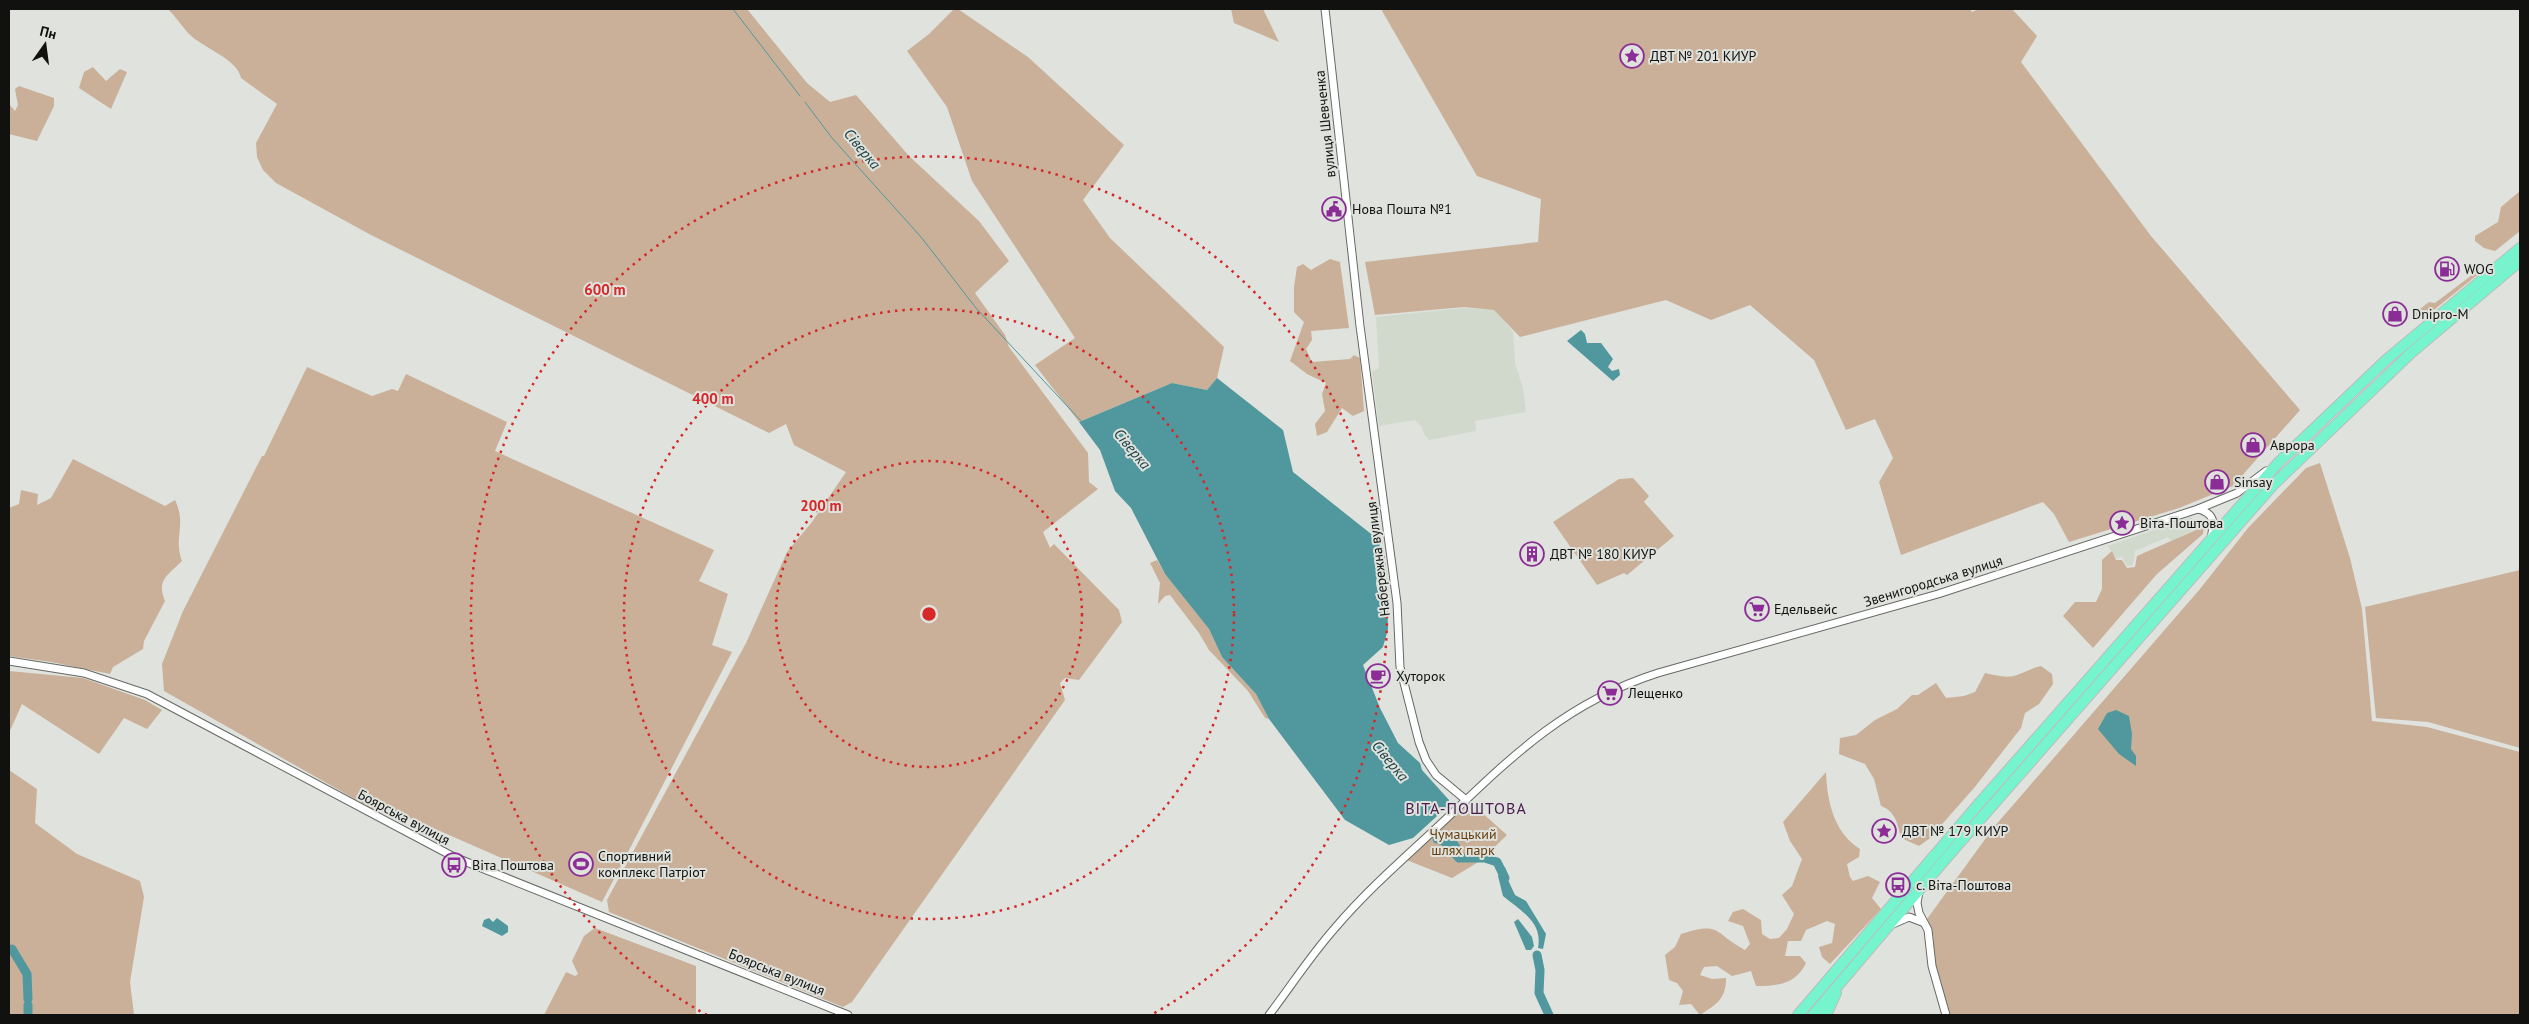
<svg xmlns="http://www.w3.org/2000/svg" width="2529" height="1024" viewBox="0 0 2529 1024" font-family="'PT Sans',sans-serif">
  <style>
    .built { fill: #d1d9cd }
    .green { fill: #cab098 }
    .water { fill: #50989e }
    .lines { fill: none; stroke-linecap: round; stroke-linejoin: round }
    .stream { stroke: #50989e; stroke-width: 1 }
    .river { stroke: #50989e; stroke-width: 9 }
    .tertiary-casing { stroke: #656964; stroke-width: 9 }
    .trunk-casing { stroke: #bcbdbc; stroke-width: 12 }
    .tertiary { stroke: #fff; stroke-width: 7 }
    .trunk { stroke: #76f4ce; stroke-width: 10 }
    .ring { fill: none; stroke: #d62828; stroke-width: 2.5; stroke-dasharray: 2.5 5 }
    .labels { text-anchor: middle; stroke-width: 4; stroke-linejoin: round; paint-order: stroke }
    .poi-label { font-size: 14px; fill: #111210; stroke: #dfe2dd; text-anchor: start }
    .street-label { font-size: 14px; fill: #111210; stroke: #dfe2dd }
    .park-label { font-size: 14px; fill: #653d0b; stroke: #dfe2dd }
    .water-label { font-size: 15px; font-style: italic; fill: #1e4144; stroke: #dfe2dd }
    .quarter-label { font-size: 16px; letter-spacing: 1px; fill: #491c4e; stroke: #dfe2dd }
    .centre { fill: #d62828; stroke: #dfe2dd; stroke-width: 2.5 }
    .ring-label { font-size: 15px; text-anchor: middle; font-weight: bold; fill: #d62828; stroke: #dfe2dd; stroke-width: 4; stroke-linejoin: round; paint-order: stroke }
  </style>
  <rect width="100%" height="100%" fill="#dfe2dd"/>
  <!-- built -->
  <g class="built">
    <polygon points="1464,308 1495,310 1513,332 1515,363 1523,389 1526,412 1475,421 1476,431 1429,440 1424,434 1422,427 1415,420 1379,426 1372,372 1379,368 1376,317"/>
    <polygon points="2191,517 2196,522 2196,529 2171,541 2168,537 2135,551 2133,565 2127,566 2122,557 2116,558 2108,546"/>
  </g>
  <!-- green -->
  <g class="green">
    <path d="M 168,9 L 747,9 L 807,83 L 830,102 L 856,95 L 909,156 L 979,221 L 1009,261 L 975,293 L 1005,335 L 1009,347 L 1088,453 L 1089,482 L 1098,489 L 1043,532 L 1050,548 L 1054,544 L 1119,610 L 1122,622 L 1079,680 L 1065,678 L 1060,683 L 1065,700 L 852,1002 L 843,1007 L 609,912 L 607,900 L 746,643 L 787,552 L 812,522 L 846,472 L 794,445 L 786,424 L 769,433 L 371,235 L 276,183 L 263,170 L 257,157 L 256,143 L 277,104 L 241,78 C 238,59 201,47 188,33 C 181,25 175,16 168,9 Z"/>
    <polygon points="954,9 958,9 1028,57 1124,145 1083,200 1110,238 1224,347 1217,378 1207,390 1172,383 1079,422 1035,365 1075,338 972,181 947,107 907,51 929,34"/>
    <polygon points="1231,9 1263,9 1279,42 1234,23"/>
    <polygon points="1381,9 1970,9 1972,12 1979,9 2012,9 2037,36 2021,62 2151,236 2300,410 2233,486 2179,508 2069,542 2054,514 2043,502 1901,555 1879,482 1893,458 1875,419 1846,430 1814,360 1750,305 1711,320 1666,300 1520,337 1494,310 1464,307 1375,315 1365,262 1538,242 1541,199 1477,176"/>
    <polygon points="93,67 106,81 120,69 127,72 111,109 79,88 84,72"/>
    <polygon points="19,86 54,98 54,106 37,141 9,134 9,104 15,111 18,105 15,89"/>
    <polygon points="2520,191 2520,231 2495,251 2484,248 2475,241 2475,236 2498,222 2501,207"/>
    <polygon points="1330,259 1340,262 1349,328 1311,331 1312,340 1306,349 1312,362 1350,359 1354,355 1360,358 1364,411 1353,416 1342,408 1327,432 1317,436 1315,424 1325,411 1322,394 1326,383 1307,374 1290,361 1304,322 1294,312 1294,287 1297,267 1303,264 1311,270"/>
    <polygon points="2476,272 2477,275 2424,318 2415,318 2415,313 2429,302 2435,303"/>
    <polygon points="307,367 372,396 392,389 398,391 406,374 507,422 495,451 714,550 699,581 728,594 712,645 732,652 602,902 376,803 376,811 164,691 162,664 183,611 262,456 264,456"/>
    <path d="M 73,459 L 165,506 L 175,500 C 187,525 173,537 182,561 C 168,575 156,580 165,601 L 144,641 L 143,649 L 113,667 L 110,674 L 51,662 L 9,656 L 9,508 L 19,504 L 21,490 L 38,494 L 37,505 L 51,498 Z"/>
    <polygon points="2320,463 2350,558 2362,609 2372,721 2427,727 2520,752 2520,1015 1948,1015 1935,966 1933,935 1927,919 1994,827 2200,589 2248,528 2306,468"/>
    <polygon points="1633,478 1649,496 1644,502 1674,536 1627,575 1624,573 1597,585 1553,522 1619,479"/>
    <polygon points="2199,519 2204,526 2203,534 2157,574 2093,648 2063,616 2075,602 2096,602 2102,589 2102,560 2112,551 2116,560 2122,560 2127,568 2135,567 2137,556 2196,530 2196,520"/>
    <polygon points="1157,560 1165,574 1209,629 1222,657 1256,694 1269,719 1265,718 1248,691 1209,650 1199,633 1170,595 1165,596 1158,604 1160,583 1150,563"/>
    <polygon points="2520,570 2520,748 2428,722 2376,718 2365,607"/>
    <path d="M 2041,666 L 2052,674 L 2053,684 L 2039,704 L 2025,713 L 2021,728 L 1974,788 L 1929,839 L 1919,846 L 1901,838 C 1898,824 1895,811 1881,806 L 1874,779 L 1865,764 L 1839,754 L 1840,738 L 1856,735 L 1875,720 L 1897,709 L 1912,695 L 1918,695 L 1936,683 L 1946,698 L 1964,696 L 1975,692 L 1985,673 C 1995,675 2007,679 2017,675 C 2026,672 2032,668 2041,666 Z"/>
    <polygon points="9,671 83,678 145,700 162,710 147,729 124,718 99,754 22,704 9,733"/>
    <polygon points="9,770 37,789 35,823 77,854 140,881 144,897 130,982 134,1015 9,1015"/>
    <path d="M 1826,772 C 1827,801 1834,833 1860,849 L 1859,857 L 1847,864 L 1850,877 L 1853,881 L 1868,876 L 1880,882 L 1872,898 L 1881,909 L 1830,964 L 1822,957 L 1819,947 L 1832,943 L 1835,924 L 1827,921 L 1806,930 L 1801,941 L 1788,941 L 1785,956 L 1800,956 L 1806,963 C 1796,984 1778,986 1756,986 L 1751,971 L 1732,976 L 1717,966 L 1704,967 L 1700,975 L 1712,979 L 1726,978 C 1726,999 1717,1004 1700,1015 L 1691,1004 L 1679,1005 L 1683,991 L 1677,983 L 1669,980 L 1665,955 L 1675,947 L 1681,934 C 1722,921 1713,933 1745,950 L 1750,944 L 1743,926 L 1728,921 L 1733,912 L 1743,909 L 1761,920 L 1762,934 L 1770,939 L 1779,938 L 1787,929 L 1794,914 L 1782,895 L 1792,886 L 1802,859 L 1790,841 L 1783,822 Z"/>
    <polygon points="1471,803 1507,835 1480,861 1452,878 1404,859"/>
    <polygon points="595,928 696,966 696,1015 544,1015 566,972 575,976 578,974 572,961 584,936"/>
  </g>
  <!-- water -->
  <g class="water">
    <polygon points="1581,330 1585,334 1587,343 1601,343 1613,359 1608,367 1612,371 1619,369 1620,375 1613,381 1567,341"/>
    <polygon points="1217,378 1283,430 1293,472 1380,541 1376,584 1378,592 1387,596 1388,629 1383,647 1363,665 1380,708 1398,743 1420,763 1422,770 1449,800 1448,806 1413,838 1389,845 1345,820 1269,719 1256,694 1222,657 1209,629 1165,574 1131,508 1115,491 1100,450 1079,422 1172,383 1207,390"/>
    <polygon points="2116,710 2129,716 2132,734 2131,749 2136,756 2136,766 2119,754 2098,729 2107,713"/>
    <path d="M 1445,837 C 1456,838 1459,841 1462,851 L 1459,858 L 1445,854 L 1442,844 Z"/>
    <path d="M 1505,867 L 1509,878 L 1508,880 L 1515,895 L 1526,901 L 1546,934 L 1543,949 L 1538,948 C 1543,922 1521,911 1503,896 L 1498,876 L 1502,868 Z"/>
    <polygon points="489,918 493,922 497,918 508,926 508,932 502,936 482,926 484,920"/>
    <polygon points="1518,919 1532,937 1534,946 1531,950 1526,950 1514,922"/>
  </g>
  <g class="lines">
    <!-- stream -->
    <g class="stream">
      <polyline points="733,9 800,96"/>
      <polyline points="805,102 832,138 921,237 976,308 1082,422"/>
    </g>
    <!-- river -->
    <g class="river">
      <polyline points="1437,839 1444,841 1459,858 1485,858 1497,862 1505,878"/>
      <polyline points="12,949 27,974 28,999"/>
      <polyline points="1537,955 1540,970 1539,993 1549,1015"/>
      <polyline points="28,1005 28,1015"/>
    </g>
    <!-- tertiary casing -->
    <g class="tertiary-casing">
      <g id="tertiary">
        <polyline points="1325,9 1360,326 1397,603 1400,667 1419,742 1426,760 1436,775 1466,800"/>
        <path d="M 2198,509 C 2216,514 2214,523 2211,539"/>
        <polyline points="9,661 84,673 147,694 454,857 848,1015"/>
        <polyline points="1919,892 1917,903 1919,913 1928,930 1932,966 1946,1015"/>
        <polyline points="1893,924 1909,917 1922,922"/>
        <path d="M 1269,1015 C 1291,986 1311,955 1335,928 C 1369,888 1408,855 1446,819 C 1513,755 1567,702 1658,673 L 1938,594 L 2198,509 L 2237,493 L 2266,471"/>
      </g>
    </g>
    <!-- trunk casing -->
    <g class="trunk-casing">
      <g id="trunk">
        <polyline points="1798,1015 1976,807 2279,462 2386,360 2520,248"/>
        <polyline points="1813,1015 1948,856 2273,485 2411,353 2520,261"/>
        <polyline points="1826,1015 1836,993"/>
      </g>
    </g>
    <!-- tertiary -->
    <use href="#tertiary" class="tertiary"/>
    <!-- trunk -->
    <use href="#trunk" class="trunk"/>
  </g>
  <!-- distance rings -->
  <g class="ring">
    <circle cx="929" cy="614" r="153"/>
    <circle cx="929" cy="614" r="305"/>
    <path d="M707 1015A458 458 0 1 1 1151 1015"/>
  </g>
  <!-- icons -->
  <defs>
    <g id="sight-ring" transform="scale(1.25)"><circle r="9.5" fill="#dfe2dd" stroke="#8c2d97" stroke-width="1.5"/><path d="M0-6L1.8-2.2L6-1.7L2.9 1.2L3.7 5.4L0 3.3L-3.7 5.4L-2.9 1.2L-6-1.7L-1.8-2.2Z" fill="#8c2d97"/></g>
    <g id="civic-ring" transform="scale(1.25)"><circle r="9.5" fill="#dfe2dd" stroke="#8c2d97" stroke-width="1.5"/><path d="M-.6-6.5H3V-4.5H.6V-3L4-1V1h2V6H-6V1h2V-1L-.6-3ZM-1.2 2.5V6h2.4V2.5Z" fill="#8c2d97"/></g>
    <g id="fuel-ring" transform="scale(1.25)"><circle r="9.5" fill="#dfe2dd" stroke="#8c2d97" stroke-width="1.5"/><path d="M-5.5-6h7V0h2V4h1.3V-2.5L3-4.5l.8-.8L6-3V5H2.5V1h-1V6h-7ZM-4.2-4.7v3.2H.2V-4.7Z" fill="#8c2d97"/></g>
    <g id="shop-ring" transform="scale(1.25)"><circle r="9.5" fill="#dfe2dd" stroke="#8c2d97" stroke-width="1.5"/><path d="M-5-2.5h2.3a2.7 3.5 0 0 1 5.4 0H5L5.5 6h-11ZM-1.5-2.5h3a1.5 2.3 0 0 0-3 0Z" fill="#8c2d97"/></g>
    <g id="building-ring" transform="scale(1.25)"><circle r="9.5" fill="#dfe2dd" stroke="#8c2d97" stroke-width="1.5"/><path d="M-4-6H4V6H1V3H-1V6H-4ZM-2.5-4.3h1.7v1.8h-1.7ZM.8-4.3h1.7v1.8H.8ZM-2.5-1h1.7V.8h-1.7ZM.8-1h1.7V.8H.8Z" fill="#8c2d97"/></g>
    <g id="supermarket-ring" transform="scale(1.25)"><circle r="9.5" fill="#dfe2dd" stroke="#8c2d97" stroke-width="1.5"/><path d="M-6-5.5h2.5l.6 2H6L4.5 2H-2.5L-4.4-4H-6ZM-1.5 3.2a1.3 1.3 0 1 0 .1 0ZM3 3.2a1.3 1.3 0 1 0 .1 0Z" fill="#8c2d97"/></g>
    <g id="cafe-ring" transform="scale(1.25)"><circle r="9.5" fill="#dfe2dd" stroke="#8c2d97" stroke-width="1.5"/><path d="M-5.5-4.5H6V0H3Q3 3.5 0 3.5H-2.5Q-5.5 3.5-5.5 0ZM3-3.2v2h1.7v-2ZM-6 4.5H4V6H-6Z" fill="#8c2d97"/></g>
    <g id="stadium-ring" transform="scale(1.25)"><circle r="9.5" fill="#dfe2dd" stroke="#8c2d97" stroke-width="1.5"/><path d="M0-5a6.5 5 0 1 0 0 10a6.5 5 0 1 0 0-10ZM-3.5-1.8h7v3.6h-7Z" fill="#8c2d97"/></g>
    <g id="bus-ring" transform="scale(1.25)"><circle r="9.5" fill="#dfe2dd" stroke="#8c2d97" stroke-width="1.5"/><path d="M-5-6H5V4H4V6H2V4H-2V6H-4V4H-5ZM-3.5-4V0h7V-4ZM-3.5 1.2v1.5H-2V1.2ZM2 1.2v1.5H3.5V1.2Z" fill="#8c2d97"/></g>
  </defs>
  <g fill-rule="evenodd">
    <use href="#sight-ring" x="1632" y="56"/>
    <use href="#civic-ring" x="1334" y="209"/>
    <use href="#fuel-ring" x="2447" y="269"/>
    <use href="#shop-ring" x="2395" y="314"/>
    <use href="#shop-ring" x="2253" y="445"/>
    <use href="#shop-ring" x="2217" y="482"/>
    <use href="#sight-ring" x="2122" y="523"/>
    <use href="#building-ring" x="1532" y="554"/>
    <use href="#supermarket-ring" x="1757" y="609"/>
    <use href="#cafe-ring" x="1378" y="676"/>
    <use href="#supermarket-ring" x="1610" y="693"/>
    <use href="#sight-ring" x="1884" y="831"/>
    <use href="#stadium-ring" x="581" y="864"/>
    <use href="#bus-ring" x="454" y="865"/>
    <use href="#bus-ring" x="1898" y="885"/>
  </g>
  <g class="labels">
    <!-- poi labels -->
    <g class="poi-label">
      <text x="1650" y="61">ДВТ № 201 КИУР</text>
      <text x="1352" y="214">Нова Пошта №1</text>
      <text x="2464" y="274">WOG</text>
      <text x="2412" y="319">Dnipro-M</text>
      <text x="2270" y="450">Аврора</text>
      <text x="2234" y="487">Sinsay</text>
      <text x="2140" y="528">Віта-Поштова</text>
      <text x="1550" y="559">ДВТ № 180 КИУР</text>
      <text x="1774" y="614">Едельвейс</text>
      <text x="1396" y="681">Хуторок</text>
      <text x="1628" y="698">Лещенко</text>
      <text x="1902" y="836">ДВТ № 179 КИУР</text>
      <text x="598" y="861">Спортивний<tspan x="598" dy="16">комплекс Патріот</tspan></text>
      <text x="472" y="870">Віта Поштова</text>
      <text x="1916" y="890">с. Віта-Поштова</text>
    </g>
    <!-- street labels -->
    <g class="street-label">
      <text transform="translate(1325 124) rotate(-96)" y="5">вулиця Шевченка</text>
      <text transform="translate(1378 559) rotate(-97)" y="5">Набережна вулиця</text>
      <text transform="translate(1933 581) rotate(-17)" y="5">Звенигородська вулиця</text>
      <text transform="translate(404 817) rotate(28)" y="5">Боярська вулиця</text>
      <text transform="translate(777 972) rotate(22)" y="5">Боярська вулиця</text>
    </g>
    <!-- park labels -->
    <g class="park-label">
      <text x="1463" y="839">Чумацький<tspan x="1463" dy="16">шлях парк</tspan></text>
    </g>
    <!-- water labels -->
    <g class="water-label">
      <text transform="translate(862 149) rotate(50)" y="5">Сіверка</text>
      <text transform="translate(1132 449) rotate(50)" y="5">Сіверка</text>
      <text transform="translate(1390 761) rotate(50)" y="5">Сіверка</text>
    </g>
    <!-- quarter labels -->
    <g class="quarter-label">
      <text x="1466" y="814">ВІТА-ПОШТОВА</text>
    </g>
  </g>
  <circle cx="929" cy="614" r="8" class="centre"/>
  <g class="ring-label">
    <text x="605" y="295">600 m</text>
    <text x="713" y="404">400 m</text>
    <text x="821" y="511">200 m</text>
  </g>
  <!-- border -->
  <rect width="2529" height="1024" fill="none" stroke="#111210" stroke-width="20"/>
  <!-- north arrow -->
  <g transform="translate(45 45) rotate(14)" stroke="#dfe2dd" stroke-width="4" paint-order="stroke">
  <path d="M0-4L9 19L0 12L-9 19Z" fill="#111210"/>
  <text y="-8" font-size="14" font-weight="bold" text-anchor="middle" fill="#111210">Пн</text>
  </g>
</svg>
